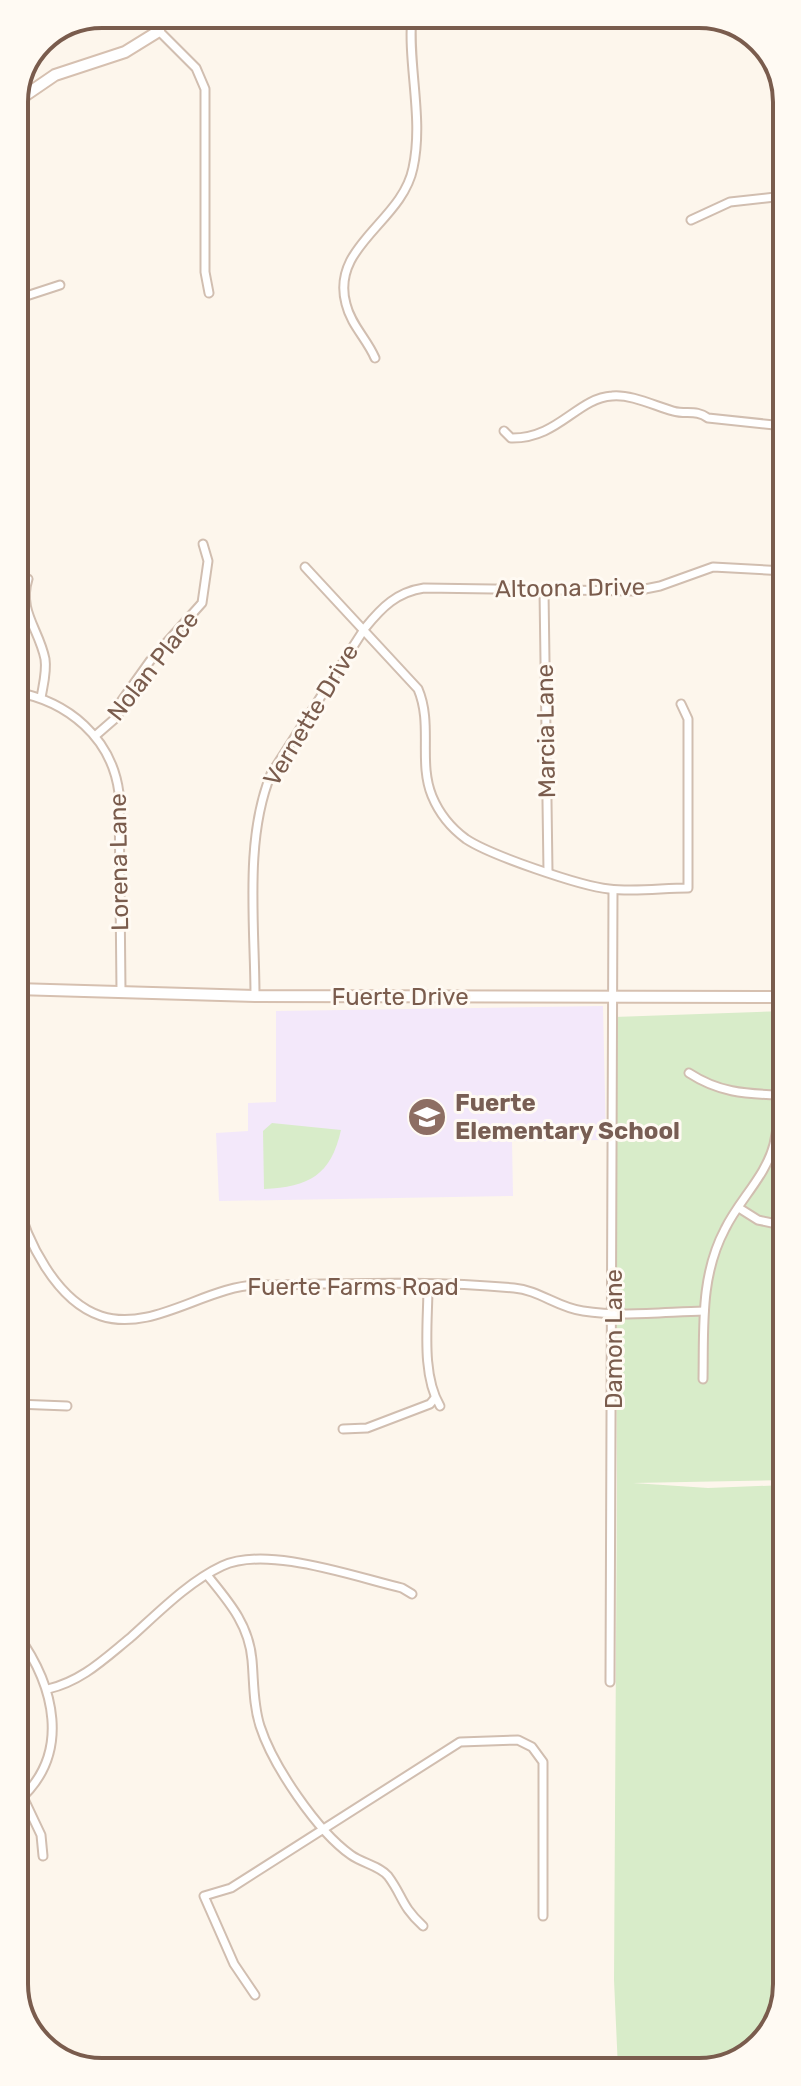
<svg xmlns="http://www.w3.org/2000/svg" width="801" height="2086" viewBox="0 0 801 2086" font-family="Rubik,sans-serif">
  <style>
    .education { fill: #f3e8fa }
    .green { fill: #d8ecc9 }
    .lines { fill: none; stroke-linecap: round; stroke-linejoin: round }
    .street-casing { stroke: #d1beb0; stroke-width: 11 }
    .secondary-casing { stroke: #d6c0b0; stroke-width: 14 }
    .street { stroke: #fff; stroke-width: 7 }
    .secondary { stroke: #fff; stroke-width: 10 }
    .labels { text-anchor: middle; stroke-width: 6; stroke-linejoin: round; paint-order: stroke }
    .street-label { font-size: 24px; fill: #7a5c4d; stroke: #fffaf3 }
    .education-label { font-size: 24px; font-weight: bold; fill: #785e54; stroke: #fffaf3; text-anchor: start }
    .rim { fill: none; stroke: #7a5c4d; stroke-width: 4 }
  </style>
  <rect width="100%" height="100%" fill="#fdf6ec"/>
  <!-- education -->
  <polygon class="education" points="603,1006 606,1140 512,1141 513,1196 219,1201 216,1133 248,1131 248,1103 276,1102 276,1011"/>
  <!-- green -->
  <g class="green">
    <polygon points="785,646 785,769 779,769 777,647"/>
    <polygon points="785,1011 786,1480 633,1483 708,1488 786,1485 787,1984 768,2038 722,2069 618,2069 614,1980 617,1483 614,1017"/>
    <path d="M 272,1123 L 341,1130 C 331,1175 309,1187 264,1189 L 263,1131 Z"/>
  </g>
  <g class="lines">
    <!-- street casing -->
    <g class="street-casing">
      <g id="street">
        <polyline points="159,31 196,68 205,89 205,272 209,293"/>
        <polyline points="691,220 730,202 784,196"/>
        <polyline points="14,300 60,285"/>
        <path d="M 375,358 C 367,339 351,325 346,304 C 330,246 402,222 413,168 C 424,118 407,64 412,14"/>
        <path d="M 504,431 L 511,438 C 558,439 577,398 612,396 C 631,394 655,406 673,411 C 686,415 696,409 708,418 L 784,426"/>
        <path d="M 305,567 L 418,689 C 433,724 418,762 432,796 C 439,813 451,828 466,839 C 490,855 580,886 609,889 C 635,892 663,888 688,888 L 688,719 L 681,704"/>
        <path d="M 28,579 C 18,611 39,629 45,659 C 47,672 43,685 41,698"/>
        <polyline points="544,591 548,871"/>
        <path d="M 15,692 C 68,701 112,738 119,793 L 121,991"/>
        <polyline points="95,736 118,716 120,703 150,661 202,603 208,561 203,544"/>
        <path d="M 255,996 C 255,926 244,839 271,774 L 365,628 C 382,607 397,592 424,588 L 635,591 L 660,586 L 713,567 L 785,571"/>
        <path d="M 689,1073 C 718,1092 744,1094 779,1095"/>
        <path d="M 16,1197 C 26,1240 56,1301 101,1316 C 153,1333 207,1285 259,1285 C 343,1284 431,1280 514,1288 C 539,1290 558,1308 583,1311 C 622,1317 665,1312 704,1311"/>
        <polyline points="739,1208 758,1220 786,1226"/>
        <path d="M 428,1286 C 428,1323 421,1374 440,1406"/>
        <path d="M 703,1379 C 704,1327 700,1276 725,1229 C 739,1200 766,1176 774,1144 C 785,1098 779,1044 778,997"/>
        <polyline points="16,1404 67,1406"/>
        <polyline points="343,1429 367,1428 430,1404 435,1398"/>
        <path d="M 207,1575 C 228,1601 249,1624 252,1660 C 254,1682 253,1704 260,1726 C 273,1766 317,1831 351,1855 C 362,1863 380,1866 388,1876 C 403,1896 401,1906 423,1926"/>
        <path d="M 17,1634 C 54,1685 73,1754 17,1802"/>
        <polyline points="610,1682 613,890"/>
        <path d="M 48,1689 C 82,1681 104,1659 130,1638 C 158,1613 188,1582 222,1566 C 267,1545 355,1577 402,1588 L 412,1594"/>
        <polyline points="23,1797 41,1835 43,1856"/>
        <polyline points="255,1995 234,1964 204,1896 231,1888 460,1742 518,1740 532,1747 543,1762 543,1916"/>
        <polyline points="296,2071 297,2066 363,2064 371,2070"/>
      </g>
    </g>
    <!-- secondary casing -->
    <g class="secondary-casing">
      <g id="secondary">
        <path d="M 509,14 C 535,27 564,22 590,14"/>
        <polyline points="14,103 55,75 125,52 159,31 149,14"/>
        <polyline points="16,989 255,996 785,997"/>
      </g>
    </g>
    <!-- street -->
    <use href="#street" class="street"/>
    <!-- secondary -->
    <use href="#secondary" class="secondary"/>
  </g>
  <!-- icons -->
  <defs>
    <g id="school-disc" transform="scale(2)"><circle r="9.5" fill="#8d6e63" stroke="#fffaf3"/><path d="M0-5L7-2L0 1L-7-2ZM-4 1L0 2.5L4 1V4Q0 6-4 4Z" fill="#fff"/></g>
  </defs>
  <g fill-rule="evenodd">
    <use href="#school-disc" x="427" y="1117"/>
  </g>
  <g class="labels">
    <!-- street labels -->
    <g class="street-label">
      <text transform="translate(570 588) rotate(-1)" y="8">Altoona Drive</text>
      <text transform="translate(153 666) rotate(-52)" y="8">Nolan Place</text>
      <text transform="translate(311 715) rotate(-59)" y="8">Vernette Drive</text>
      <text transform="translate(546 731) rotate(-91)" y="8">Marcia Lane</text>
      <text transform="translate(119 862) rotate(-91)" y="8">Lorena Lane</text>
      <text x="400" y="1005">Fuerte Drive</text>
      <text x="353" y="1295">Fuerte Farms Road</text>
      <text transform="translate(614 1339) rotate(-90)" y="8">Damon Lane</text>
    </g>
    <!-- education labels -->
    <g class="education-label">
      <text x="455" y="1111">Fuerte<tspan x="455" dy="28">Elementary School</tspan></text>
    </g>
  </g>
  <!-- crop -->
  <path d="M0 0H801V2086H0ZM102 28H699A74 74 0 0 1 773 102V1984A74 74 0 0 1 699 2058H102A74 74 0 0 1 28 1984V102A74 74 0 0 1 102 28Z" fill="#fffaf3" fill-rule="evenodd"/>
  <path class="rim" d="M102 28H699A74 74 0 0 1 773 102V1984A74 74 0 0 1 699 2058H102A74 74 0 0 1 28 1984V102A74 74 0 0 1 102 28Z"/>
</svg>
